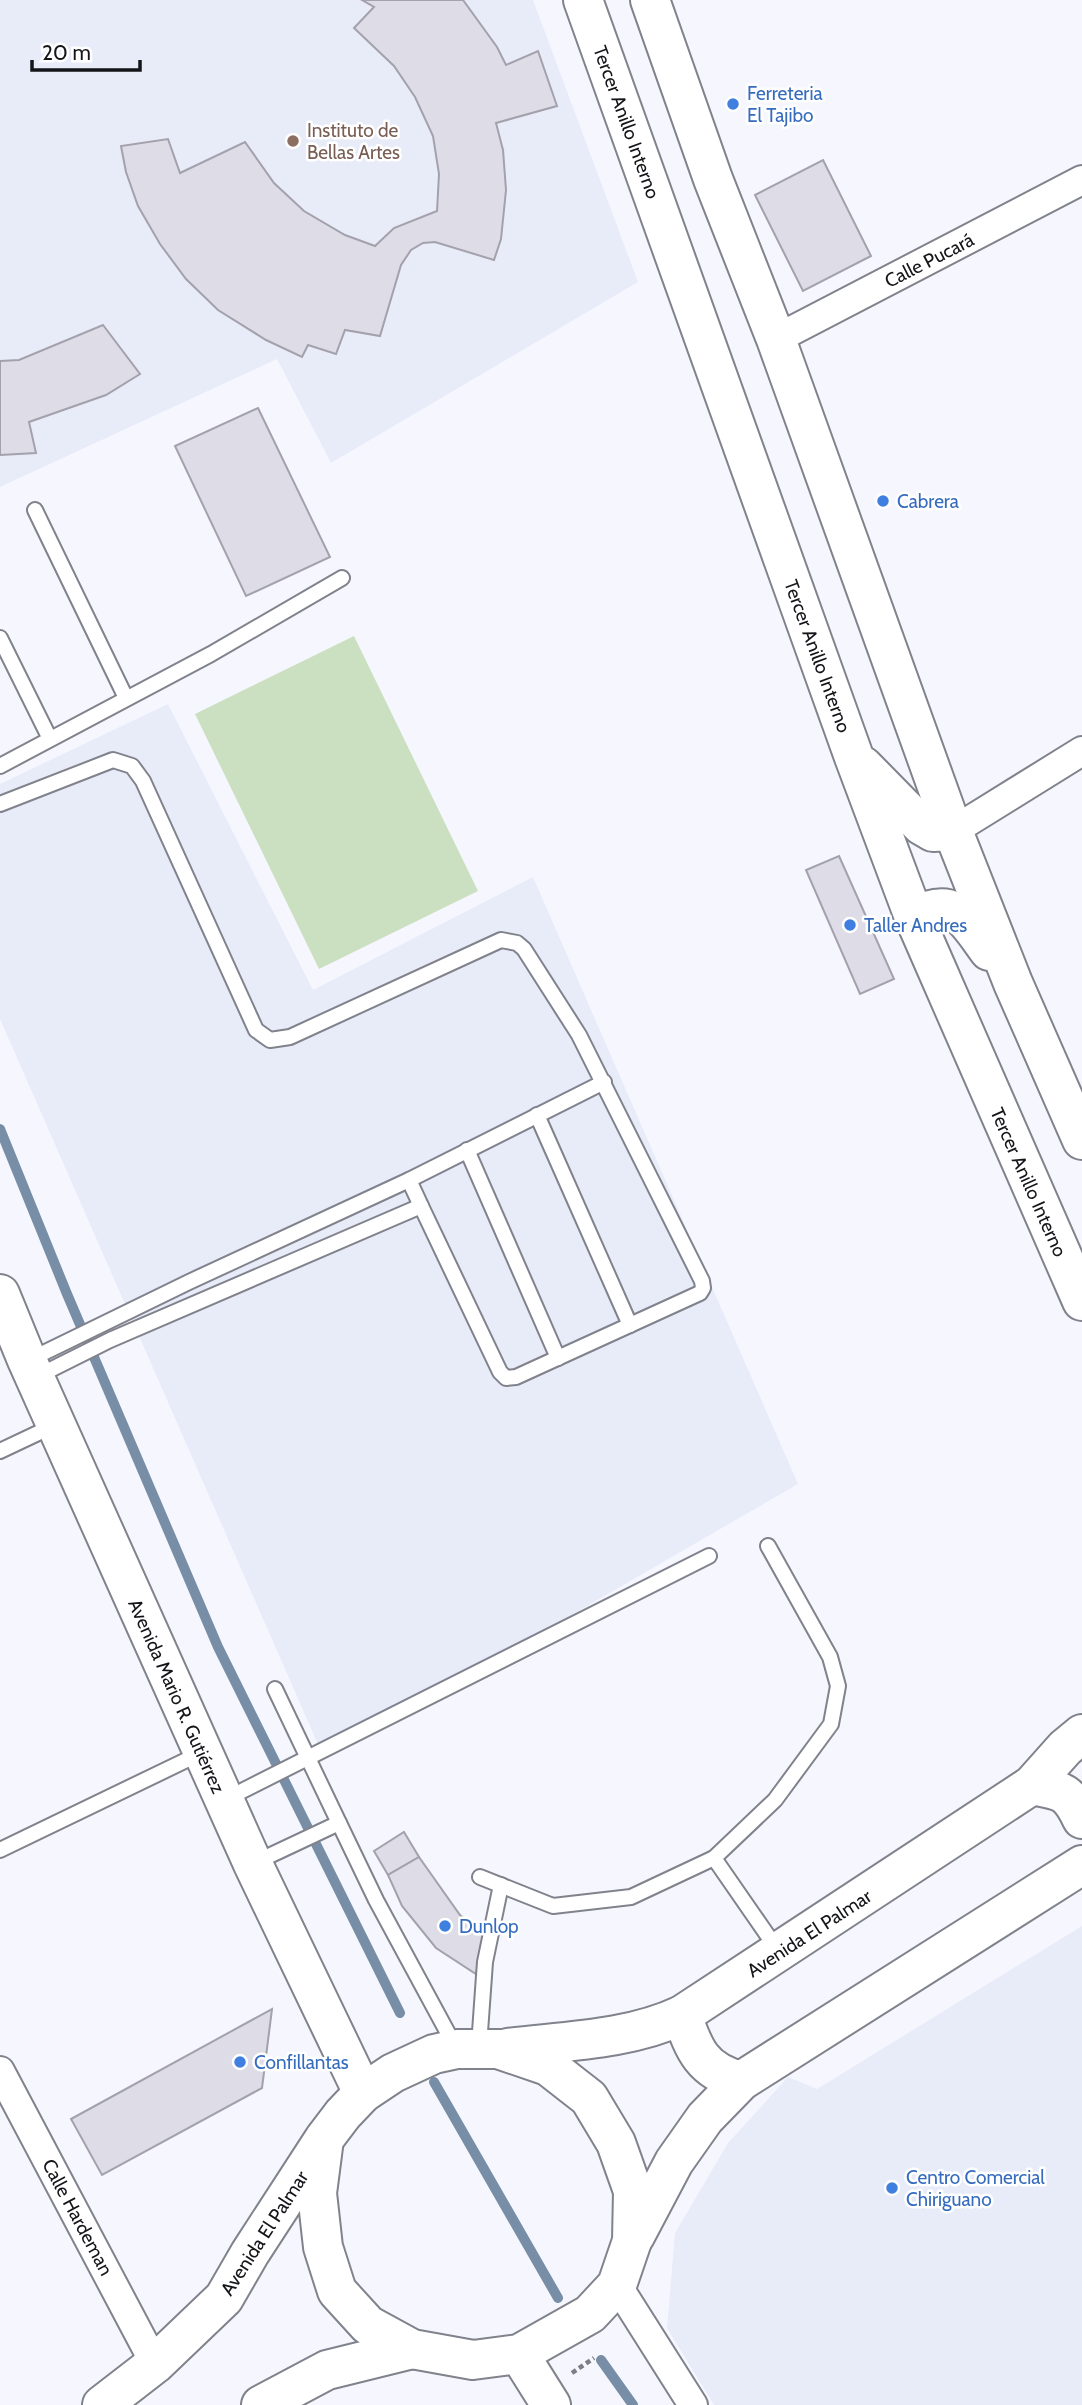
<svg xmlns="http://www.w3.org/2000/svg" width="1082" height="2405" viewBox="0 0 1082 2405" font-family="Cabin,sans-serif">
  <style>
    .built { fill: #e8ecf9 }
    .green { fill: #cbdfc1 }
    .lines { fill: none; stroke-linecap: round; stroke-linejoin: round }
    .stream { stroke: #778ea6; stroke-width: 10 }
    .building { fill: #dedce6; stroke: #a3a1ab; stroke-width: 2 }
    .lane-casing { stroke: #80828c; stroke-width: 18 }
    .street-casing { stroke: #80828c; stroke-width: 32 }
    .secondary-casing { stroke: #80828c; stroke-width: 42 }
    .path { stroke: #7d7e83; stroke-width: 4.5; stroke-dasharray: 5 3.5; stroke-linecap: butt }
    .lane { stroke: #fff; stroke-width: 14 }
    .street { stroke: #fff; stroke-width: 28 }
    .secondary { stroke: #fff; stroke-width: 38 }
    .shop-dot { fill: #3f7fe0; stroke: #fff; stroke-width: 2.5 }
    .education-dot { fill: #8d6e63; stroke: #fff; stroke-width: 2.5 }
    .labels { text-anchor: middle; stroke-width: 5; stroke-linejoin: round; paint-order: stroke }
    .shop-label { font-size: 19px; fill: #366cbe; stroke: #fff; text-anchor: start }
    .street-label { font-size: 19px; fill: #141519; stroke: #fff }
    .education-label { font-size: 19px; fill: #785e54; stroke: #fff; text-anchor: start }
  </style>
  <rect width="100%" height="100%" fill="#f6f7fe"/>
  <!-- built -->
  <g class="built">
    <polygon points="0,0 533,0 638,282 331,463 277,359 0,487"/>
    <polygon points="168,704 313,990 533,877 798,1484 324,1758 0,1019 0,784"/>
    <polygon points="1082,1926 1082,2405 714,2405 667,2328 675,2233 728,2143 788,2077 817,2089"/>
  </g>
  <!-- green -->
  <polygon class="green" points="354,636 478,891 319,969 195,714"/>
  <g class="lines">
    <!-- stream -->
    <g class="stream">
      <polyline points="0,1129 67,1294 218,1647 400,2013"/>
      <polyline points="434,2082 558,2298"/>
      <polyline points="601,2360 633,2405"/>
    </g>
  </g>
  <!-- building -->
  <g class="building">
    <polygon points="362,0 463,0 497,47 506,65 538,51 557,106 496,123 503,150 506,190 501,239 494,260 435,242 423,243 411,250 401,265 380,336 345,330 336,354 308,345 302,357 266,340 218,310 186,279 160,244 138,206 126,172 121,146 168,139 180,173 245,142 274,183 304,211 345,235 375,246 394,228 437,211 439,174 433,136 415,97 394,66 354,28 374,7"/>
    <polygon points="823,160 871,256 803,291 755,195"/>
    <polygon points="103,325 140,374 106,395 29,422 36,453 0,455 0,361 19,360"/>
    <polygon points="258,408 330,557 246,596 175,446"/>
    <polygon points="839,856 894,979 860,994 806,870"/>
    <polygon points="404,1832 419,1857 388,1875 374,1851"/>
    <polygon points="419,1857 460,1915 484,1937 476,1974 436,1948 402,1906 388,1875"/>
    <polygon points="272,2009 262,2088 102,2175 71,2119"/>
  </g>
  <g class="lines">
    <!-- lane casing -->
    <g class="lane-casing">
      <g id="lane">
        <polyline points="35,510 126,698"/>
        <polyline points="0,638 50,739"/>
        <polyline points="0,766 211,654 342,578"/>
        <polyline points="0,804 113,760 132,766 143,781 256,1030 270,1040 290,1037 501,940 517,943 524,949 579,1035 702,1281 703,1288 700,1293 516,1377 506,1378 500,1372 421,1206 110,1340 36,1377"/>
        <polyline points="537,1115 630,1325"/>
        <polyline points="467,1150 558,1358"/>
        <polyline points="409,1180 421,1206"/>
        <polyline points="29,1360 189,1282 409,1180 604,1082"/>
        <polyline points="0,1451 55,1425"/>
        <polyline points="226,1799 709,1556"/>
        <polyline points="339,1823 376,1900 456,2048"/>
        <polyline points="0,1850 201,1753"/>
        <polyline points="714,1858 777,1949"/>
        <polyline points="254,1863 339,1823 275,1689"/>
        <polyline points="480,1877 553,1906 631,1897 714,1858 775,1800 831,1724 838,1686 830,1657 768,1546"/>
        <polyline points="479,2046 485,1962 501,1885"/>
      </g>
    </g>
    <!-- street casing -->
    <g class="street-casing">
      <g id="street">
        <polyline points="776,339 1082,180"/>
        <polyline points="953,831 1082,751"/>
        <polyline points="0,2071 155,2364"/>
        <polyline points="617,2285 693,2405"/>
      </g>
    </g>
    <!-- secondary casing -->
    <g class="secondary-casing">
      <g id="secondary">
        <polyline points="583,0 854,757 914,917 1082,1301"/>
        <polyline points="650,0 713,179 776,339 953,831 1013,983 1082,1140"/>
        <polyline points="863,766 921,825 933,832 953,831"/>
        <path d="M 914,917 C 955,894 966,920 989,951"/>
        <polyline points="0,1294 27,1360 253,1864 363,2093"/>
        <path d="M 1032,1785 C 1062,1791 1068,1790 1082,1819"/>
        <path d="M 682,2015 C 694,2050 702,2071 741,2081"/>
        <path d="M 507,2048 C 565,2041 629,2040 682,2015 L 1032,1785 L 1065,1748 L 1082,1734"/>
        <polyline points="635,2236 674,2162 705,2118 741,2081 1082,1865"/>
        <polyline points="519,2354 551,2405"/>
        <polyline points="102,2405 155,2364 224,2298 250,2253 324,2139 343,2114 363,2093 393,2073 434,2054 457,2049 498,2049 548,2066 589,2098 616,2143 633,2191 632,2241 617,2285 590,2314 519,2354 473,2360 412,2349 368,2325 337,2291 323,2247 317,2193 324,2139"/>
        <polyline points="261,2405 327,2370 412,2349"/>
      </g>
    </g>
    <!-- path -->
    <polyline class="path" points="572,2373 594,2358"/>
    <!-- lane -->
    <use href="#lane" class="lane"/>
    <!-- street -->
    <use href="#street" class="street"/>
    <!-- secondary -->
    <use href="#secondary" class="secondary"/>
  </g>
  <!-- markers -->
  <g class="shop-dot">
    <circle cx="733" cy="104" r="7"/>
    <circle cx="883" cy="501" r="7"/>
    <circle cx="850" cy="925" r="7"/>
    <circle cx="445" cy="1926" r="7"/>
    <circle cx="240" cy="2062" r="7"/>
    <circle cx="892" cy="2188" r="7"/>
  </g>
  <circle class="education-dot" cx="293" cy="141" r="7"/>
  <g class="labels">
    <!-- shop labels -->
    <g class="shop-label">
      <text x="747" y="100">Ferreteria<tspan x="747" dy="22">El Tajibo</tspan></text>
      <text x="897" y="508">Cabrera</text>
      <text x="864" y="932">Taller Andres</text>
      <text x="459" y="1933">Dunlop</text>
      <text x="254" y="2069">Confillantas</text>
      <text x="906" y="2184">Centro Comercial<tspan x="906" dy="22">Chiriguano</tspan></text>
    </g>
    <!-- street labels -->
    <g class="street-label">
      <text transform="translate(627 122) rotate(70)" y="7">Tercer Anillo Interno</text>
      <text transform="translate(929 260) rotate(-27)" y="7">Calle Pucará</text>
      <text transform="translate(818 656) rotate(70)" y="7">Tercer Anillo Interno</text>
      <text transform="translate(1029 1182) rotate(66)" y="7">Tercer Anillo Interno</text>
      <text transform="translate(177 1696) rotate(66)" y="7">Avenida Mario R. Gutiérrez</text>
      <text transform="translate(809 1933) rotate(-33)" y="7">Avenida El Palmar</text>
      <text transform="translate(78 2217) rotate(62)" y="7">Calle Hardeman</text>
      <text transform="translate(264 2233) rotate(-57)" y="7">Avenida El Palmar</text>
    </g>
    <!-- education labels -->
    <g class="education-label">
      <text x="307" y="137">Instituto de<tspan x="307" dy="22">Bellas Artes</tspan></text>
    </g>
  </g>
  <!-- scale -->
  <path d="M32 60v10h108v-10" fill="none" stroke="#141519" stroke-width="3.5"/>
  <text x="42" y="60" font-size="21" fill="#141519" stroke="#ffffff" stroke-width="5" paint-order="stroke">20 m</text>
</svg>
